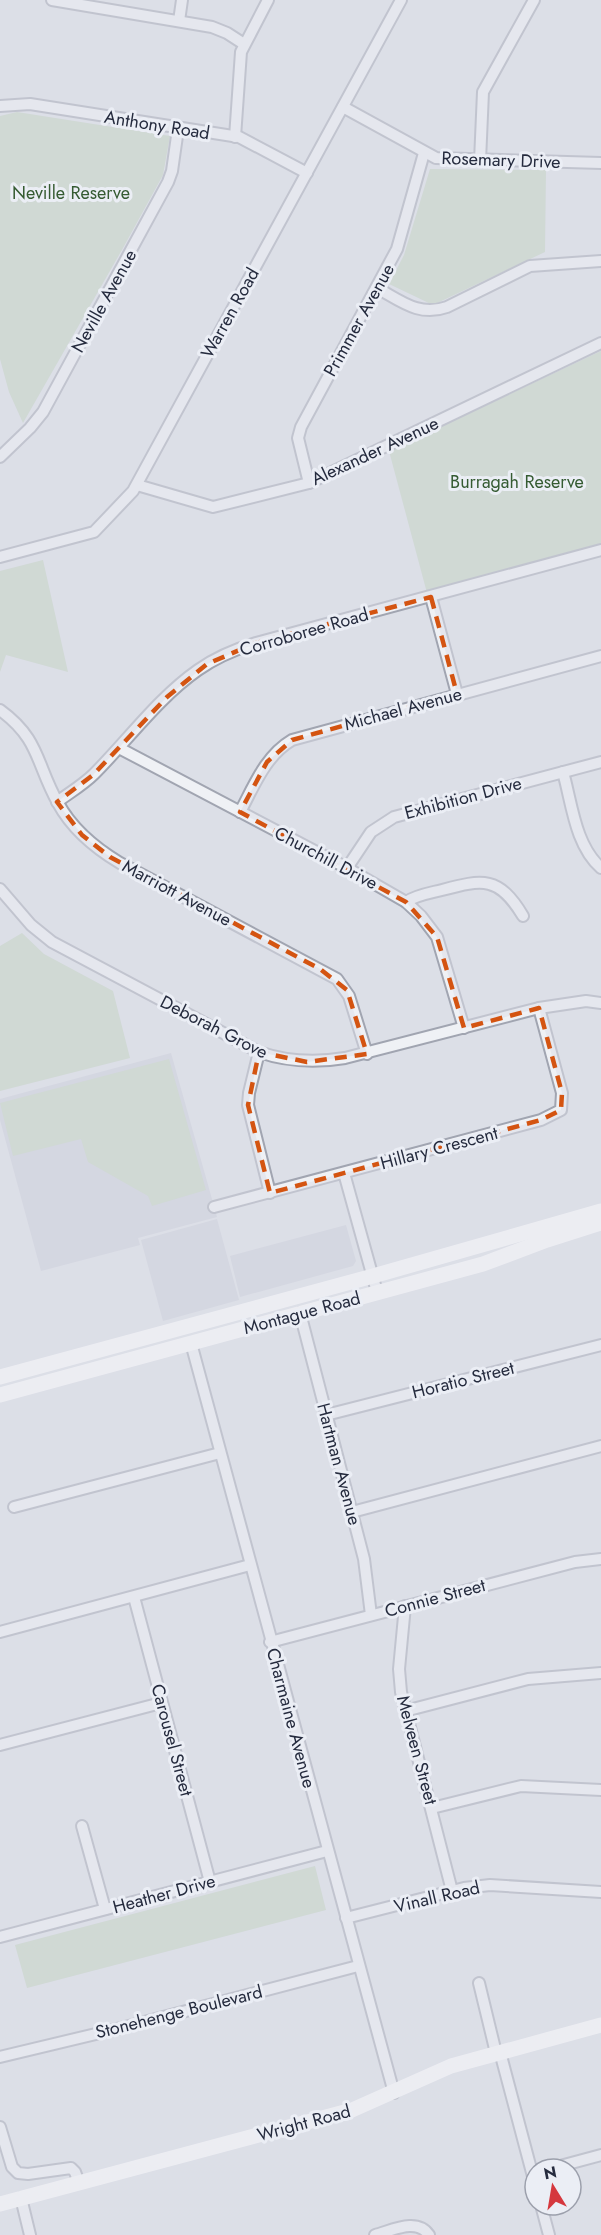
<svg xmlns="http://www.w3.org/2000/svg" width="601" height="2235" viewBox="0 0 601 2235" font-family="Jost,sans-serif">
  <style>
    .built { fill: #caced9 }
    .green { fill: #c0d2bd }
    .lines { fill: none; stroke-linecap: round; stroke-linejoin: round }
    .minor-casing { stroke: #a1a5b1; stroke-width: 14 }
    .minor { stroke: #eff1f5; stroke-width: 10 }
    .secondary { stroke: #fff; stroke-width: 15 }
    .marked { fill: none; stroke: #d45411; stroke-width: 4.5; stroke-dasharray: 12 8; stroke-linejoin: round }
    .labels { text-anchor: middle; stroke-width: 6; stroke-linejoin: round; paint-order: stroke }
    .street-label { font-size: 18px; fill: #252b3e; stroke: #ebeef5 }
    .park-label { font-size: 18px; fill: #355b32; stroke: #ebeef5 }
  </style>
  <rect width="100%" height="100%" fill="#dcdfe7"/>
  <!-- built -->
  <g class="built">
    <polygon points="171,1053 217,1217 138,1238 140,1245 41,1271 0,1120 0,1099"/>
    <polygon points="217,1219 239,1300 163,1321 141,1240"/>
    <polygon points="346,1225 356,1261 353,1266 240,1297 230,1256"/>
  </g>
  <!-- green -->
  <g class="green">
    <polygon points="17,112 170,136 163,175 123,248 23,423 9,392 0,359 0,116"/>
    <polygon points="430,169 546,170 545,252 433,305 389,284 404,255"/>
    <polygon points="601,351 601,546 427,593 389,451"/>
    <polygon points="43,560 68,672 6,655 0,672 0,571"/>
    <polygon points="22,933 44,954 113,991 130,1058 0,1091 0,946"/>
    <polygon points="169,1059 206,1190 152,1206 148,1196 88,1162 81,1139 13,1156 0,1103"/>
    <polygon points="315,1866 326,1910 27,1988 15,1945"/>
  </g>
  <g class="lines">
    <!-- minor casing -->
    <g class="minor-casing">
      <g id="minor">
        <polyline points="52,0 212,27 227,33 244,44"/>
        <polyline points="179,21 182,0"/>
        <polyline points="0,106 30,104 239,137 307,173"/>
        <polyline points="343,107 436,158 601,163"/>
        <polyline points="235,137 241,52 268,0"/>
        <polyline points="480,161 483,92 534,0"/>
        <path d="M 377,288 C 401,301 419,317 447,307 L 530,266 L 601,261"/>
        <polyline points="0,457 30,428 43,412 168,182 172,171 178,129"/>
        <polyline points="309,483 298,438 301,427 397,249 424,153"/>
        <polyline points="137,485 213,507 309,483 601,343"/>
        <polyline points="0,557 94,532 133,491 401,0"/>
        <polyline points="431,597 457,694"/>
        <path d="M 0,710 C 40,739 36,764 58,803 C 72,829 95,848 120,863 L 337,979 L 349,996 L 367,1054"/>
        <polyline points="119,748 347,868 406,902 421,916 437,937 464,1028"/>
        <path d="M 563,772 C 572,804 575,845 601,868"/>
        <path d="M 57,802 C 69,793 83,785 94,774 C 128,740 158,698 198,670 C 215,658 236,649 256,643 L 601,550"/>
        <path d="M 240,812 C 254,786 265,756 292,740 L 601,656"/>
        <polyline points="347,868 371,832 394,817 601,762"/>
        <path d="M 0,889 L 31,925 L 52,942 L 259,1052 C 288,1062 315,1063 345,1058 L 539,1008 L 586,1001 L 601,1003"/>
        <path d="M 406,902 C 416,895 430,893 442,890 C 483,879 499,876 523,916"/>
        <polyline points="259,1052 249,1093 248,1105 270,1193"/>
        <polyline points="344,1173 377,1292"/>
        <polyline points="214,1207 541,1120 561,1110 562,1093 539,1008"/>
        <polyline points="300,1313 364,1559 371,1615"/>
        <polyline points="191,1343 394,2093"/>
        <polyline points="326,1415 601,1345"/>
        <polyline points="14,1507 220,1453"/>
        <polyline points="352,1512 601,1446"/>
        <polyline points="134,1597 210,1882"/>
        <polyline points="405,1606 399,1669 401,1692 452,1891"/>
        <polyline points="0,1632 250,1565"/>
        <polyline points="270,1642 575,1562 601,1559"/>
        <polyline points="405,1711 528,1679 601,1673"/>
        <polyline points="0,1745 161,1703"/>
        <polyline points="432,1808 521,1786 601,1790"/>
        <polyline points="82,1826 105,1909"/>
        <polyline points="346,1918 464,1888 490,1885 601,1892"/>
        <polyline points="0,1937 327,1851"/>
        <polyline points="479,1983 496,2053"/>
        <polyline points="500,2052 535,2184"/>
        <polyline points="0,2057 125,2027 358,1966"/>
        <polyline points="0,2127 12,2167 18,2173 28,2174 71,2168 75,2172 79,2183"/>
        <polyline points="549,2169 601,2155"/>
        <polyline points="21,2198 30,2235"/>
        <polyline points="541,2205 549,2235"/>
        <path d="M 375,2235 C 391,2231 417,2217 429,2235"/>
      </g>
    </g>
    <!-- minor -->
    <use href="#minor" class="minor"/>
    <!-- secondary -->
    <g class="secondary">
      <polyline points="0,1377 373,1276 601,1211"/>
      <polyline points="0,1395 483,1264 547,1240 601,1223"/>
      <polyline points="0,2204 352,2110 451,2066 601,2025"/>
    </g>
  </g>
  <!-- marked area -->
  <path d="M0 0H601V2235H0ZM 431,597 L 457,694 L 292,740 L 267,762 L 240,812 L 406,902 L 437,937 L 464,1028 L 539,1008 L 562,1093 L 561,1110 L 541,1120 L 270,1193 L 248,1105 L 259,1052 L 307,1062 L 367,1054 L 347,990 L 320,969 L 110,857 L 82,835 L 57,802 L 93,775 L 167,697 L 207,664 L 256,643 Z" fill="#dcdfe7" fill-opacity=".55" fill-rule="evenodd"/>
  <path class="marked" d="M 431,597 L 457,694 L 292,740 L 267,762 L 240,812 L 406,902 L 437,937 L 464,1028 L 539,1008 L 562,1093 L 561,1110 L 541,1120 L 270,1193 L 248,1105 L 259,1052 L 307,1062 L 367,1054 L 347,990 L 320,969 L 110,857 L 82,835 L 57,802 L 93,775 L 167,697 L 207,664 L 256,643 Z"/>
  <g class="labels">
    <!-- street labels -->
    <g class="street-label">
      <text transform="translate(157 125) rotate(9)" y="6">Anthony Road</text>
      <text transform="translate(501 160) rotate(2)" y="6">Rosemary Drive</text>
      <text transform="translate(104 301) rotate(-61)" y="6">Neville Avenue</text>
      <text transform="translate(230 313) rotate(-61)" y="6">Warren Road</text>
      <text transform="translate(359 320) rotate(-61)" y="6">Primmer Avenue</text>
      <text transform="translate(375 451) rotate(-25)" y="6">Alexander Avenue</text>
      <text transform="translate(304 632) rotate(-16)" y="6">Corroboree Road</text>
      <text transform="translate(403 709) rotate(-15)" y="6">Michael Avenue</text>
      <text transform="translate(463 798) rotate(-15)" y="6">Exhibition Drive</text>
      <text transform="translate(326 858) rotate(28)" y="6">Churchill Drive</text>
      <text transform="translate(177 893) rotate(28)" y="6">Marriott Avenue</text>
      <text transform="translate(214 1027) rotate(27)" y="6">Deborah Grove</text>
      <text transform="translate(439 1148) rotate(-15)" y="6">Hillary Crescent</text>
      <text transform="translate(302 1313) rotate(-15)" y="6">Montague Road</text>
      <text transform="translate(463 1380) rotate(-14)" y="6">Horatio Street</text>
      <text transform="translate(339 1464) rotate(75)" y="6">Hartman Avenue</text>
      <text transform="translate(435 1598) rotate(-15)" y="6">Connie Street</text>
      <text transform="translate(291 1718) rotate(75)" y="6">Charmaine Avenue</text>
      <text transform="translate(172 1740) rotate(75)" y="6">Carousel Street</text>
      <text transform="translate(417 1750) rotate(75)" y="6">Melveen Street</text>
      <text transform="translate(164 1894) rotate(-15)" y="6">Heather Drive</text>
      <text transform="translate(437 1897) rotate(-13)" y="6">Vinall Road</text>
      <text transform="translate(179 2012) rotate(-14)" y="6">Stonehenge Boulevard</text>
      <text transform="translate(304 2123) rotate(-15)" y="6">Wright Road</text>
    </g>
    <!-- park labels -->
    <g class="park-label">
      <text x="71" y="199">Neville Reserve</text>
      <text x="517" y="488">Burragah Reserve</text>
    </g>
  </g>
  <!-- north arrow -->
  <g transform="translate(553 2187) rotate(349)"><circle r="28" fill="#ebeef5" stroke="#9ca0ac" stroke-width="1.5"/>
  <path d="M0-4.5L10 22L0 15L-10 22Z" fill="#d5383e"/>
  <text y="-9" font-size="16" font-weight="bold" text-anchor="middle" fill="#252b3e">N</text>
  </g>
</svg>
